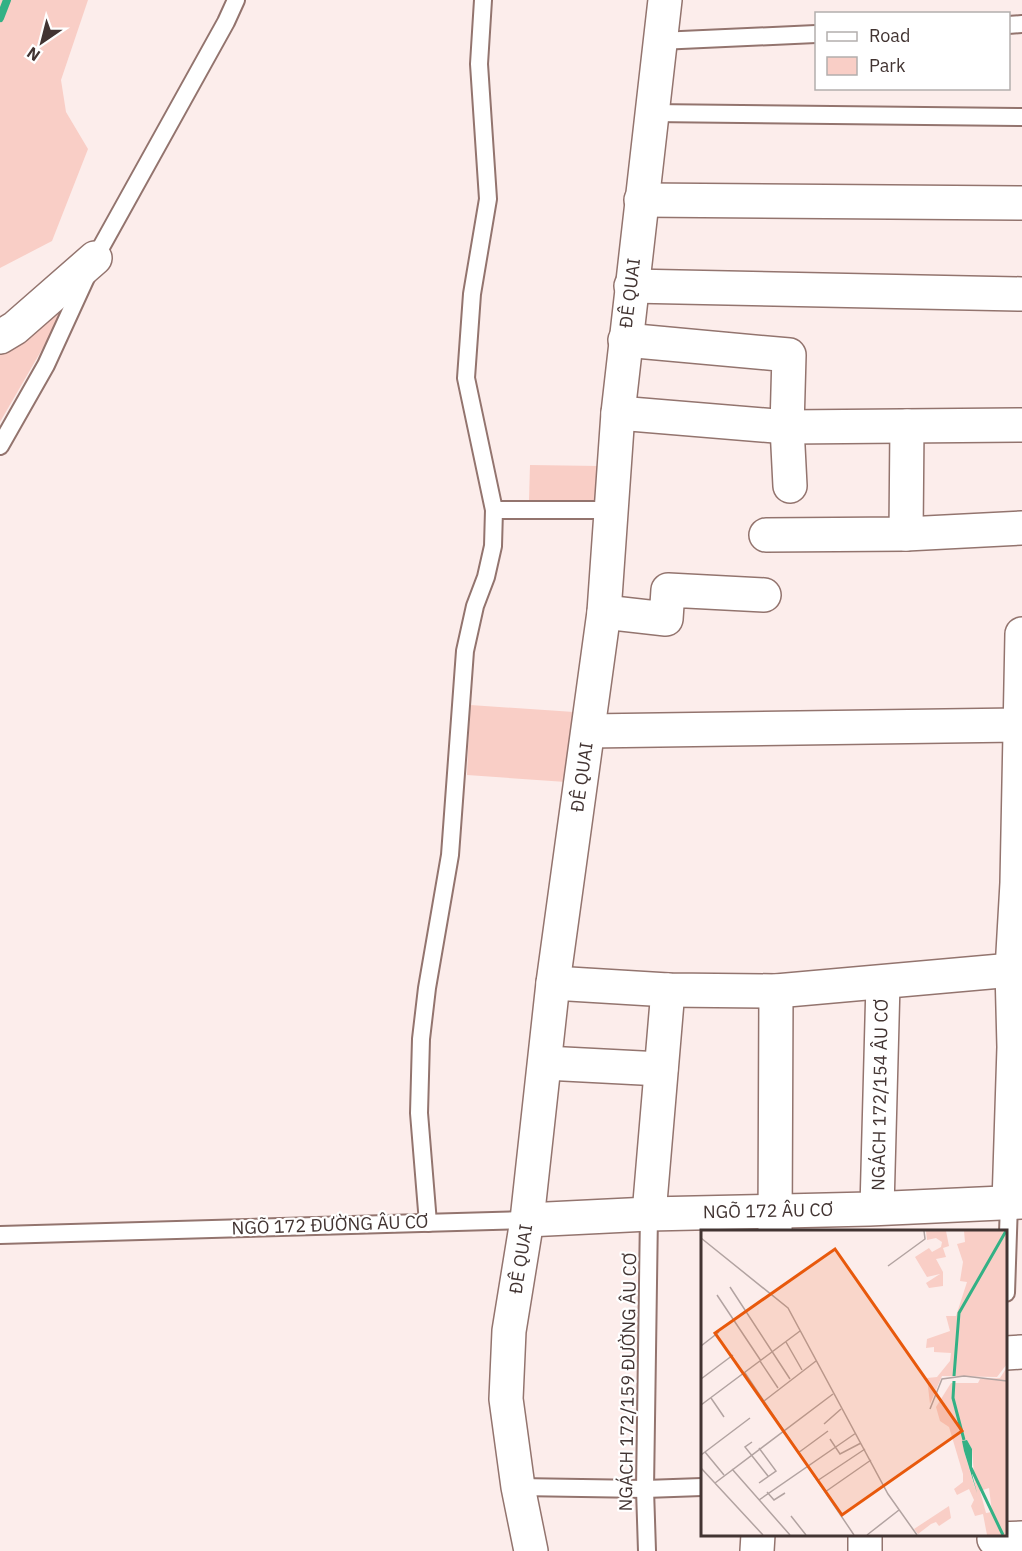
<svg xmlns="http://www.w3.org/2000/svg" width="1022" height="1551" viewBox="0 0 1022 1551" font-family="'IBM Plex Sans',sans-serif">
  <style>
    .green { fill: #f9cec6 }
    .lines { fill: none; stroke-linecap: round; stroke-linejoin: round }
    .stream { stroke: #33b185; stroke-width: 8 }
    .lane-casing { stroke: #93746e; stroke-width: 20 }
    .street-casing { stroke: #93746e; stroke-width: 36 }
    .lane { stroke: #fff; stroke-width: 16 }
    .street { stroke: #fff; stroke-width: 33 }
    .labels { text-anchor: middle; stroke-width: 4.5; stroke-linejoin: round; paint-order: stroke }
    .street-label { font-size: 18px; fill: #423432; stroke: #fff }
    .inset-river { fill: none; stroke: #33b185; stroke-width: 3 }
    .inset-road { fill: none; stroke: #b2a3a1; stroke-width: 1.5 }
    .view { fill: #e8590c; fill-opacity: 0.15; stroke: #e8590c; stroke-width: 3 }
    .inset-edge { fill: none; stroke: #423432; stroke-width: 3 }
  </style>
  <rect width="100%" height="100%" fill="#fcedeb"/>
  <!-- green -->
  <g class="green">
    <polygon points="0,0 88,0 61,80 66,112 88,149 52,241 0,268"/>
    <polygon points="76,282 55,327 0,422 0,351"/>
    <polygon points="530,465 600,466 600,502 529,500"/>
    <polygon points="470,705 574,712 566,782 467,775"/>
  </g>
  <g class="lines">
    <!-- stream -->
    <polyline class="stream" points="0,18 7,0"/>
    <!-- lane casing -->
    <g class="lane-casing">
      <g id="lane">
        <polyline points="1008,25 1022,24"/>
        <polyline points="659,41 816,34"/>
        <polyline points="651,113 1022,117"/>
        <polyline points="0,446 46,365 95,258 226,22 236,0"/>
        <polyline points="494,510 612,510"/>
        <polyline points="428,1223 419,1113 421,1039 427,988 450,855 465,651 475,606 486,577 493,546 494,510 466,378 472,294 488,199 479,64 483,0"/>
        <polyline points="0,1235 527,1220"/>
        <polyline points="1006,1293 1009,1203"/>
        <polyline points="518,1487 645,1489 702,1487"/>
        <polyline points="647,1551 645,1489 649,1214"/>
      </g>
    </g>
    <!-- street casing -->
    <g class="street-casing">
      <g id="street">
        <polyline points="641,200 1022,203"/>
        <polyline points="631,286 1022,294"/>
        <polyline points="0,337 15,328 95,258"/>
        <polyline points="625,340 789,355 787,427 790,486"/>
        <polyline points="618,413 787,427 1022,425"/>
        <polyline points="906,534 907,426"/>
        <polyline points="766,535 906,534 1022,528"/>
        <polyline points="604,612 666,619 668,590 764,595"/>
        <polyline points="589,731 1022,725"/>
        <polyline points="553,983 668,990 776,991 1012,970"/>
        <polyline points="545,1063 661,1069"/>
        <polyline points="1009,1203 1014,1047 1012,970 1017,883 1022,634"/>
        <polyline points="877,1208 883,983"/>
        <polyline points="649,1214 668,990"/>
        <polyline points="527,1220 649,1214 869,1209 1022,1202"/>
        <polyline points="775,1232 776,991"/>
        <polyline points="1006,1353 1022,1352"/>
        <polyline points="994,1539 1022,1538"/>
        <polyline points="531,1551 518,1487 506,1399 509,1331 527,1220 553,983 604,612 618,413 665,0"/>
        <polyline points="757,1551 758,1534"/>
        <polyline points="865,1551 865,1534"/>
      </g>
    </g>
    <!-- lane -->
    <use href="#lane" class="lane"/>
    <!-- street -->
    <use href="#street" class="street"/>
  </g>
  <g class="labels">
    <!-- street labels -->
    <g class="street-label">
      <text transform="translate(630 293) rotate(-83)" y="6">ĐÊ QUAI</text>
      <text transform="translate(582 777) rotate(-82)" y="6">ĐÊ QUAI</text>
      <text transform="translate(880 1095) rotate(-89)" y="6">NGÁCH 172/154 ÂU CƠ</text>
      <text transform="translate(768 1211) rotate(-1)" y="6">NGÕ 172 ÂU CƠ</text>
      <text transform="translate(330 1225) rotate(-2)" y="6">NGÕ 172 ĐƯỜNG ÂU CƠ</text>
      <text transform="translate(521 1259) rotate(-81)" y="6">ĐÊ QUAI</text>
      <text transform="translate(628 1382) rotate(-89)" y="6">NGÁCH 172/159 ĐƯỜNG ÂU CƠ</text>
    </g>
  </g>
  <!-- overview -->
  <g transform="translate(701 1230)">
    <rect width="306" height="306" fill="#fcedeb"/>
    <path d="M 225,1 L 245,1 L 248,16 L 242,18 L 245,27 L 235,29 L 242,42 L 242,56 L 228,58 L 225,53 L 239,44 L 226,47 L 214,27 L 228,18 L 231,22 L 240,17 L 241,12 L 235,8 L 226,10 ZM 263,1 L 306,1 L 306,134 L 296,147 L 241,146 L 229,174 L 226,148 L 236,147 L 249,131 L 250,123 L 233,122 L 233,117 L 225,118 L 226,109 L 249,101 L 245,86 L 255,86 L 266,52 L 259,51 L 262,32 L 256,14 L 264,12 ZM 306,137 L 306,305 L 286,305 L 282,284 L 274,286 L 270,276 L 273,270 L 268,259 L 256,265 L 253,259 L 262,252 L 262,244 L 248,197 L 239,191 L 235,177 L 250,153 L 277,153 L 279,149 L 299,148 ZM 266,210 L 271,219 L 274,258 L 263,221 L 262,211 ZM 288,258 L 291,282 L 285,283 L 279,261 ZM 248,276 L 250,288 L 238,296 L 235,292 L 230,294 L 217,304 L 213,299 Z" fill="#f9cec6" fill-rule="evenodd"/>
    <path d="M 266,210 L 271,219 L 271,244 L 276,263 L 263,221 L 261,211 Z" fill="#33b185"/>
    <path class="inset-river" d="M 253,146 L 258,83 L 305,1M 253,151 L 252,168 L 263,210M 270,238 L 302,305"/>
    <path class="inset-road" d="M 0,8 L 87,78 L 187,264 L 216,305M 187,36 L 224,9 L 223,1M 29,57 L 89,149M 16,65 L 60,131M 85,112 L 101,140M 0,116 L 18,102M 59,131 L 77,158M 44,143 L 153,305M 0,149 L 32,125M 10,168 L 23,187M 63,171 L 115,131M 0,175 L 99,101M 229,179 L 241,149 L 263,146 L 306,151M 123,194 L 140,179M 129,209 L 139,224 L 160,213M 51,212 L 44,217 L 67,246M 58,218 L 75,241 L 58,253M 4,222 L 23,245M 97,223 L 127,201M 0,225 L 49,188M 0,238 L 62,305M 31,239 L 89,305M 116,251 L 164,219M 14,253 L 132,164M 66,262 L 73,270 L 84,263M 124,262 L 170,230M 58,270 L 155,203M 90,286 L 105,305M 166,305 L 198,280"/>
    <path class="view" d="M 134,19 L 261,201 L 141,285 L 14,103 Z"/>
    <rect width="306" height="306" class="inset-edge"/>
  </g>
  <!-- legend -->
  <rect x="815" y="12" width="195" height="78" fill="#ffffff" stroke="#b3aead" stroke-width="1.5"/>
  <rect x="827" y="32" width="30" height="9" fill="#ffffff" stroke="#b3aead" stroke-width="1.5"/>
  <text x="869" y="42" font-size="18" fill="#423432">Road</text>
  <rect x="827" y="57" width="30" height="18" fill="#f9cec6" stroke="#b3aead" stroke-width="1.5"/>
  <text x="869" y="72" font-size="18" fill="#423432">Park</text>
  <!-- north arrow -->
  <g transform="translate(42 42) rotate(215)" stroke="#ffffff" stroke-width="4.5" paint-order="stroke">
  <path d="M0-4.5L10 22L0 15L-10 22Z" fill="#423432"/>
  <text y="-9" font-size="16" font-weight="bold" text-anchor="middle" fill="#423432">N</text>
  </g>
</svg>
